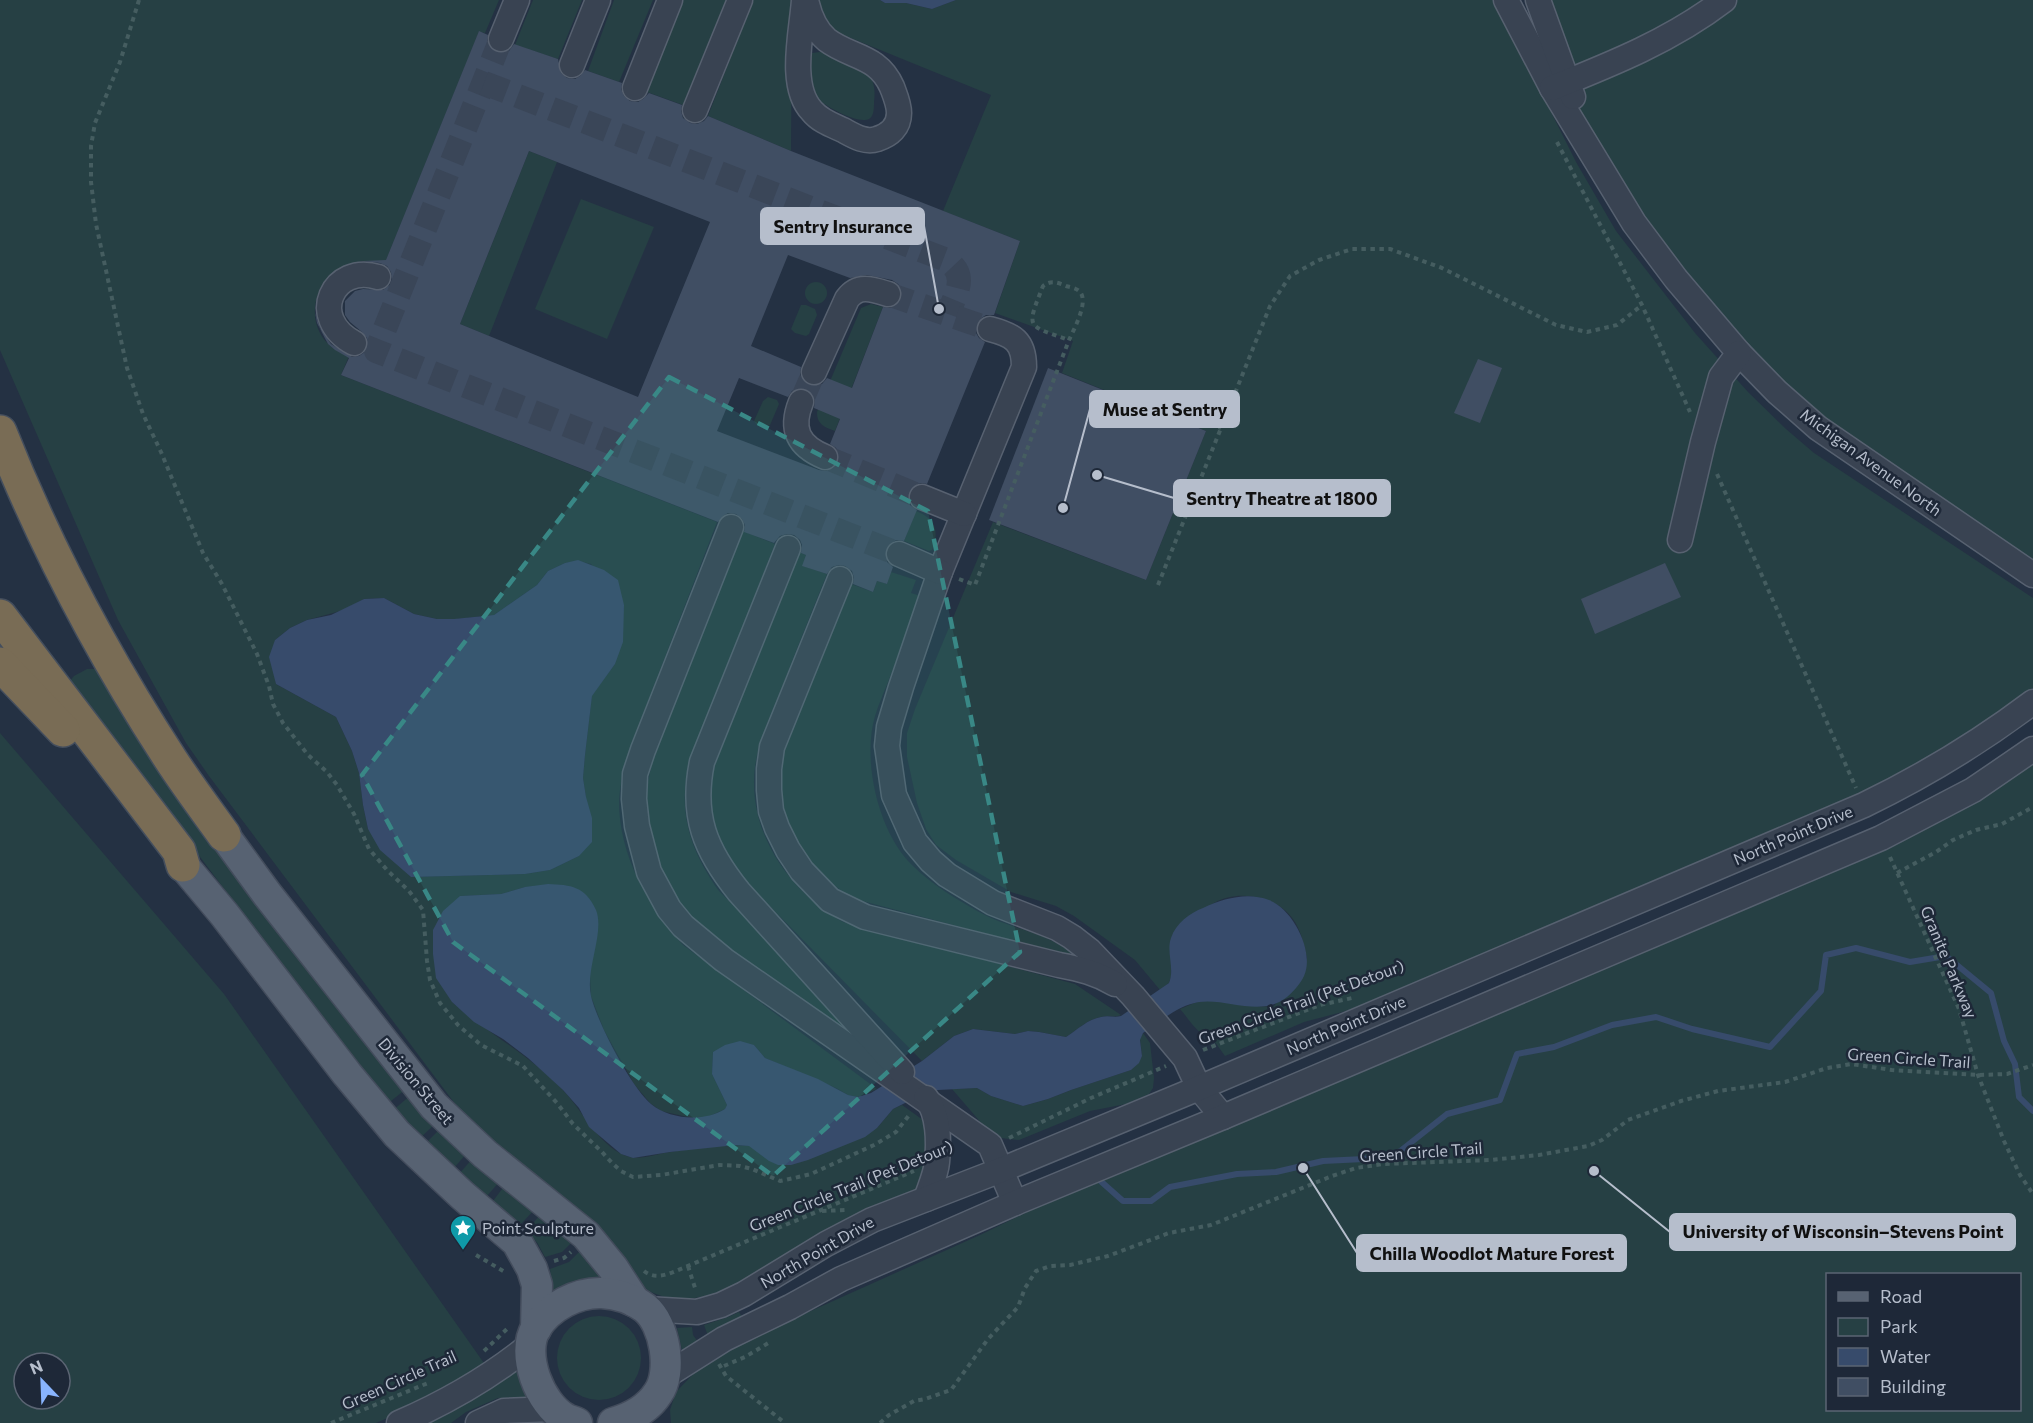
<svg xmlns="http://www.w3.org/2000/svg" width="2033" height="1423" viewBox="0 0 2033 1423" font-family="Commissioner,sans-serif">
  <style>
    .green { fill: #264044; fill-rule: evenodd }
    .water { fill: #374b6b }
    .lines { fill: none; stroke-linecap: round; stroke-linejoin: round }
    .stream { stroke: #374b6b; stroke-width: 6 }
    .building { fill: #404e63; fill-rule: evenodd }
    .minor-tunnel { stroke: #3a4658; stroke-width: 24; stroke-dasharray: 24 12; stroke-linecap: butt }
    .minor-casing { stroke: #576170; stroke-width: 27 }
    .major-casing { stroke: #434c5c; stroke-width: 33 }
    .highway-casing { stroke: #444e5d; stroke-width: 36 }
    .path { stroke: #455d60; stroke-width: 4; stroke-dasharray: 4.5 4.5; stroke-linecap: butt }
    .minor { stroke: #394352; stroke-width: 24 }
    .major { stroke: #576272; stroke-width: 30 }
    .highway { stroke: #796c55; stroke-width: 33 }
    .marked { fill: #398886; fill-opacity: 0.2; stroke: #398886; stroke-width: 4.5; stroke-dasharray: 12 8; stroke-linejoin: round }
    .labels { text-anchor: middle; stroke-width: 5; stroke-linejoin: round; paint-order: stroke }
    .street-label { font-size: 16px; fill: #b6becc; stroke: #1e2838 }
    .poi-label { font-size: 16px; fill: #b6becc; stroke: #1e2838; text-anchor: start }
    .leader { fill: none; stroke: #b6becc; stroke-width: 2 }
    .callout-dot { fill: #b6becc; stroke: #1e2838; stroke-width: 2 }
    .callout { fill: #b6becc; stroke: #b6becc; stroke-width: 2 }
    .callout-label { font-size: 18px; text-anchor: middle; font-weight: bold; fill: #111 }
  </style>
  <rect width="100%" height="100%" fill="#243143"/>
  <!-- green -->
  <g class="green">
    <path d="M 0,0 L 499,0 L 485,33 L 479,32 L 385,263 C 314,246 288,336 349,356 L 341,375 L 717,522 L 632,743 C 626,762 620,781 619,801 C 619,856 648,905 683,945 L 877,1089 L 858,1097 L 848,1095 L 836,1088 L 765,1058 L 754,1045 L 713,1052 L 712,1074 L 727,1105 L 725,1109 L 705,1118 L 692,1118 L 661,1111 L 650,1103 L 634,1084 L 604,1030 L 591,996 L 590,975 L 593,953 L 525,887 L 501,894 L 460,896 L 452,1002 C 487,1033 530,1055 563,1090 C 582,1110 602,1151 630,1157 C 642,1160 659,1153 671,1152 C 695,1148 725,1144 749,1146 L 877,1128 L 893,1109 L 902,1105 L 923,1120 L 929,1131 L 923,1184 L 916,1190 C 887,1202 859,1213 831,1227 C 782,1253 716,1317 656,1294 C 650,1292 645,1288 640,1285 L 459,1109 L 209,776 L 186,743 L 118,620 L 0,350 ZM 578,561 L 591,564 L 624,605 L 615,664 L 592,695 L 585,755 L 583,778 L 586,797 L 579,856 L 550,870 L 525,874 L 411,877 L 368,829 L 363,805 L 359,773 L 352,751 L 336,717 L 276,684 L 275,640 L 290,628 L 307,620 L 344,610 L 364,599 L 384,598 L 414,614 L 437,619 L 457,619 L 494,615 L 537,585 L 548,571 L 565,563 Z"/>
    <polygon points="533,0 582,0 558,59 515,45"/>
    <polygon points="614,0 653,0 619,82 588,71"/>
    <polygon points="683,0 726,0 683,105 647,92"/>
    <polygon points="753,0 792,0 791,151 708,116"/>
    <path d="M 816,0 L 880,0 L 885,3 L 906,3 L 932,9 L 956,0 L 1495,0 L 1576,162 L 1616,231 L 1695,333 L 1748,392 L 1786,429 L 1814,453 L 2033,598 L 2033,688 L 1967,737 L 1913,767 L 1847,800 L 1369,1005 L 1304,1022 L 1225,1056 L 1212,1038 C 1199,1037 1189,1019 1180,1009 C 1186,1007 1192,1003 1198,1002 C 1223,997 1248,1009 1274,1006 L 1307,958 C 1304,945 1301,930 1293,919 C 1277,896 1238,889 1214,903 C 1198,912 1185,927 1171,938 L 1171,977 L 1169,983 L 1160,990 L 1135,960 L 1074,916 L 1056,906 L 1011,892 L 956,860 L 936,845 L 926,829 L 917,803 L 907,757 L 907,733 L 915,709 L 993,522 L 1146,580 L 1206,431 L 1062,373 L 1073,341 L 995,313 L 1020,241 L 943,211 L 991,95 L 836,32 L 827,23 Z"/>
    <polygon points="1538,0 2033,0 2033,575 1777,392 1596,158"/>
    <path d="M 820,52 C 833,53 865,68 872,80 C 875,87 875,95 874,102 C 874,108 874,116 869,119 C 857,125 823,104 814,97 L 806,59 L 812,53 Z"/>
    <polygon points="529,151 557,162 489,336 460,324"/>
    <polygon points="581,199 654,227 607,339 535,309"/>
    <circle cx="816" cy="293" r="11"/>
    <path d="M 871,304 L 883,307 L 835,431 C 825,427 817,425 817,412 L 861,308 Z"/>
    <polygon points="801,305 806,305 815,309 817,315 809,334 806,336 795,333 791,329"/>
    <polygon points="768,397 777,400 779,404 770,425 766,428 757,425 754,421 763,401"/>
    <path d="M 916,511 C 935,518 940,532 932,550 L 929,551 L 904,541 Z"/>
    <path d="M 743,531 L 775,544 L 691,757 C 676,808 689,849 719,891 L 819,990 L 848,1029 L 837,1028 C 808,1006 778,984 748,962 C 728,947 705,932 688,913 C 664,886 645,833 646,798 C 647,782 651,767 655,753 Z"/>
    <path d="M 799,552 L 806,555 L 803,566 L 827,574 C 812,611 797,648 783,685 C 771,715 754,748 754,781 C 753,840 793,894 843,922 L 1075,984 L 1121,1015 C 1114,1018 1109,1015 1101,1017 C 1088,1019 1077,1030 1066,1037 L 1039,1032 L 1028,1031 L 1015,1034 L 973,1029 L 954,1036 L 922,1061 L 740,876 L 714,829 L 710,803 L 711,780 L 716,761 Z"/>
    <path d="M 891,572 L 916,580 L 911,593 L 921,596 C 910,623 900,650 890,677 C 885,690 879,703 875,716 C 862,760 878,832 912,865 C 931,884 956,899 979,912 C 1009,929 1044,931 1070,952 L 1070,956 L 855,899 C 808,873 774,820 781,764 C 783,755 786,746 788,738 L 851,584 L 873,592 L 877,581 L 887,584 Z"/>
    <polygon points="87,669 99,669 406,1089 386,1105 69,682 74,676"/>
    <path d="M 0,733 L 224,994 L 486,1366 L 427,1401 L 376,1423 L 0,1423 ZM 24,1363 L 60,1363 L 60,1399 L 24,1399 Z"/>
    <path d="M 2033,744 L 2033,1423 L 671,1423 L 670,1410 L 676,1392 L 697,1370 L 726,1351 L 782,1324 L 980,1235 L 1223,1117 L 1881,838 ZM 1828,1274 L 2020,1274 L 2020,1410 L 1828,1410 Z"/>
    <polygon points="1143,1033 1150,1043 1154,1078 1153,1088 1149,1094 1126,1104 1090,1111 1019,1140 1001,1138 989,1132 952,1089 977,1088 991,1096 1023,1106 1048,1099 1071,1090 1131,1070 1142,1056 1140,1039"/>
    <polygon points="411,1095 436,1123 419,1139 392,1111"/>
    <polygon points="441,1128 467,1153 453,1169 425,1144"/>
    <polygon points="473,1158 500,1181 487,1196 459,1174"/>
    <polygon points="505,1185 535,1209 521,1224 493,1201"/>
    <polygon points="541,1214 574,1240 562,1252 545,1257 538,1244 527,1230"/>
    <polygon points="583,1248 610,1280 553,1296 550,1269 569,1262"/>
    <polygon points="739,1312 742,1317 708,1336 704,1325 728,1317"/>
    <circle cx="599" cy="1358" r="42"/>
    <polygon points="692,1327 693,1335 698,1342 682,1350 677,1328"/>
    <polygon points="519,1365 532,1397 498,1398 466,1412 451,1423 425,1423"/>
  </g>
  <!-- water -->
  <g class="water">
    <polygon points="880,0 956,0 932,9 906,3 885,3"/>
    <polygon points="578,560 604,570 618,580 624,605 623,642 615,664 592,696 585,755 583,778 586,797 592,818 592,842 579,856 550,870 525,874 411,877 380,850 368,829 363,805 359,773 352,751 336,717 276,684 269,657 275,640 290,628 307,620 331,615 364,599 384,598 414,614 437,619 454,619 494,615 537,585 548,571 565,563"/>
    <path d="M 548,884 C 571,885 585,886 596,910 C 605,933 585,969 591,996 C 597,1022 631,1087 651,1104 C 671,1120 704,1122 725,1109 L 727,1105 L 712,1074 L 713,1052 L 725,1045 L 740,1041 L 754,1045 L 765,1058 L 818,1079 L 848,1095 L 858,1097 L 871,1093 L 922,1061 L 954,1036 L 973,1029 L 1015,1034 L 1028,1031 L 1039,1032 L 1066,1037 C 1077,1030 1088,1019 1101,1017 C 1109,1015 1114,1018 1121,1016 L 1169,983 C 1175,969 1166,952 1171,938 C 1176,923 1190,913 1203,908 C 1224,898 1248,892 1269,900 C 1293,909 1315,952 1304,976 C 1301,983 1292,993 1287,997 C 1261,1018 1228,998 1199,1002 C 1179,1005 1159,1022 1143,1033 L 1140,1040 L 1142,1056 L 1139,1063 L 1131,1070 L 1071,1090 L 1048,1099 L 1023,1106 L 991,1096 L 977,1088 L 938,1090 L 919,1096 L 893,1109 L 877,1128 L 865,1137 L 808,1160 L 791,1165 L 778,1165 L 769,1161 L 749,1146 L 736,1145 L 670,1152 L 633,1158 L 621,1154 L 589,1127 L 579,1108 L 563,1090 L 528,1058 L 503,1039 L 474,1022 L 452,1002 L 436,978 L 433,954 L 433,930 L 443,911 L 460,896 L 501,894 L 525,887 Z"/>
  </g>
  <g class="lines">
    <!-- stream -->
    <polyline class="stream" points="1096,1177 1123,1201 1151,1201 1170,1187 1237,1174 1276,1172 1323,1161 1364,1159 1399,1152 1447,1114 1500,1100 1517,1054 1554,1047 1612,1025 1656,1017 1692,1029 1770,1047 1821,991 1826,955 1856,948 1910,962 1946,956 1991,993 2004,1041 2015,1064 2019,1097 2033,1111"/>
  </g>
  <!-- building -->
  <g class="building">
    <path d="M 479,31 L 488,35 L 487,41 L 489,47 L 496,52 L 502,53 L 509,51 L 514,44 L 558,59 L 561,73 L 567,78 L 575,79 L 580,76 L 585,70 L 622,83 L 621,89 L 624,96 L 630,101 L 638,102 L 643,99 L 649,93 L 682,105 L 681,111 L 683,118 L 690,123 L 697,124 L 704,121 L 708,116 L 791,151 L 1020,241 L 994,315 L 986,315 L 980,319 L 977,325 L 976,333 L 979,338 L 985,342 L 927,484 L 921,483 L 914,485 L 909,492 L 908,500 L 910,505 L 917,510 L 904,541 L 897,540 L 891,542 L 886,549 L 885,556 L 887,562 L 893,567 L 887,584 L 877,581 L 873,592 L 853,584 L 854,578 L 852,571 L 845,566 L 839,565 L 832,567 L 827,574 L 802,566 L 806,555 L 801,553 L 802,545 L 800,540 L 794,535 L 787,534 L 780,536 L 774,543 L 744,532 L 745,525 L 742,519 L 736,514 L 728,513 L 723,516 L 718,522 L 341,375 L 349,358 L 335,350 L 328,344 L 317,323 L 315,312 L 320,328 L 331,344 L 352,357 L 359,356 L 365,352 L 368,345 L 367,338 L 362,332 L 350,322 L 345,315 L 345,301 L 355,291 L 363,289 L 383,290 L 390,285 L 392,280 L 391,272 L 387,266 L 380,263 L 363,261 L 386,260 ZM 529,151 L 710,222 L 638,397 L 460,324 ZM 788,255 L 850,278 L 867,275 L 892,280 L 898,284 L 902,290 L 901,299 L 897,305 L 891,308 L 883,307 L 852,388 L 827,378 L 822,384 L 815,386 L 809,385 L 802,380 L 800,374 L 801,367 L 751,346 ZM 739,378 L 788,397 L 792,391 L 798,388 L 806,389 L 811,392 L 815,399 L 814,408 L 840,419 L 830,444 L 836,448 L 839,455 L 838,463 L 834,468 L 827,471 L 819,470 L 717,431 Z"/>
    <polygon points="1478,359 1502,368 1480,423 1454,413"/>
    <polygon points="1048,368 1206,431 1146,580 989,520"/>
    <polygon points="1665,563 1681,597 1595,634 1581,599"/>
  </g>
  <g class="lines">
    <!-- minor-tunnel -->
    <g class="minor-tunnel">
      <polyline points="501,39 376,351 899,554"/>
      <path d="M 484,83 L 944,259 C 970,274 956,292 948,314"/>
      <polyline points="888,294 990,329"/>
      <polyline points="801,402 814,372"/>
      <polyline points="825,457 922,497"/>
    </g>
    <!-- minor casing -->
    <g class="minor-casing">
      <g id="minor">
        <path d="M 804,0 C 802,31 788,86 812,111 C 820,121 832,125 843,130 C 854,136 865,143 877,139 C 890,135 899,127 899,113 C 899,104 895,95 892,87 C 878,55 851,58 827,40 C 815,30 809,14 806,0"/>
        <polyline points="1506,0 1552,88 1634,223 1676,279 1739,353 1777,392 1818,428 2033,575"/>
        <polyline points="1538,0 1573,97"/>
        <polyline points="501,39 517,0"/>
        <polyline points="572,65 598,0"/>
        <polyline points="635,88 670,0"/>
        <path d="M 1552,88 C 1612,64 1672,40 1724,0"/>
        <polyline points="695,110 740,0"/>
        <path d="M 990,329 C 1013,335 1024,341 1024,367 L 940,572 L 901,687 L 889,727 L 887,746 L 894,795 L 915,842 L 931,861 L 947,875 L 993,903 L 1057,928 L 1072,937 L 1090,951 L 1133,996 L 1185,1058 L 1199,1088 L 1223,1117"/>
        <path d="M 354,343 C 307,318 333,263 378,277"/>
        <path d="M 814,372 L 847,299 C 858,284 872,289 888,294"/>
        <path d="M 801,402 C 790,429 798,446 825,457"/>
        <polyline points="922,497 964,514"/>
        <polyline points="731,527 643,750 635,774 634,799 637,826 649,872 669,909 683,926 724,960 990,1145 1015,1203"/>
        <polyline points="1680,540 1703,442 1721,377 1739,353"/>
        <path d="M 788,548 L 702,762 C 691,816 705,850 739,892 L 902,1072"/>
        <polyline points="899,554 940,572"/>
        <path d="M 840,579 L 772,747 L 769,769 L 769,790 L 771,811 L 777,828 L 788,850 L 802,871 L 830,900 L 865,917 L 1059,965 C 1080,969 1097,973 1115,984"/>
        <path d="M 926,1098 C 939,1113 939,1143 937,1162 C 936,1174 930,1187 926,1199"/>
        <path d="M 647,1309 L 697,1312 L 721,1305 L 744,1294 L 826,1244 L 872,1220 L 1001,1170 L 1199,1088 L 1864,805 C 1924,776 1980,742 2033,702"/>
        <polyline points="664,1377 724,1339 790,1307 841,1279 1015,1203 1223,1117 1881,838 1973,790 2033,749"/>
        <path d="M 399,1423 C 445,1403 492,1376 531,1344"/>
        <polyline points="478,1423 504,1411 553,1409"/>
      </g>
    </g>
    <!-- major casing -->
    <g class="major-casing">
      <g id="major">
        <polyline points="224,835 267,894 434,1106 485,1154 586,1235 613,1268 635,1302"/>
        <polyline points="183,865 224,914 347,1074 397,1134 462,1195 517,1242 532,1269 537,1285 536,1329"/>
        <path d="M 577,1423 C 573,1421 568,1420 565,1418 C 540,1404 520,1354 536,1328 C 549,1307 577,1292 602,1293 C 617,1294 633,1299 645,1308 C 665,1324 673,1372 658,1393 C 648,1409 630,1418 613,1423"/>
      </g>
    </g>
    <!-- highway casing -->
    <g class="highway-casing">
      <g id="highway">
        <path d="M 0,432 C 45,546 104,657 171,760 C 188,786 206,810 224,835"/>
        <polyline points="0,616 179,851 183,865"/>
        <polyline points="0,664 63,730"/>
      </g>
    </g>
    <!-- path -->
    <g class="path">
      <polyline points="139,0 120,62 95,123 91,146 91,182 96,224 127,368 143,414 161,452 203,553 222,584 257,654 269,686 273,704 283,723 308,755 327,772 337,785 354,814 369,849 387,870 409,891 423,910 427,961 430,980 440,1003 458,1025 481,1045 523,1066 557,1103 573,1124 602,1152 612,1163 621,1171 633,1177 661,1175 720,1165 740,1166 752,1169 780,1181 794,1178 811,1174 874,1145 896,1132 910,1114"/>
      <polyline points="1557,142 1642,305 1690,412"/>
      <polyline points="1168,408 1221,428"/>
      <polyline points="1717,474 1856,788"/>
      <path d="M 959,579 L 975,585 L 1069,340 C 1074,329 1090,300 1079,291 C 1076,288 1070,287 1066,286 C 1057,282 1051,280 1043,286 C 1026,329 1026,325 1069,340"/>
      <polyline points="1158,585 1270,306 1290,276 1319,260 1352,249 1390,249 1442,268 1556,325 1587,332 1617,325 1642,305"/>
      <polyline points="1890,857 1959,1009 1978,1075 2004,1141 2020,1175 2033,1194"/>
      <polyline points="1897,873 1936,852 1953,840 1976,830 2002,824 2033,807"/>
      <polyline points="1203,1050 1320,1005 1352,998"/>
      <polyline points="1009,1138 1091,1098 1166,1066"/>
      <polyline points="822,1211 845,1210"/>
      <polyline points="476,1255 505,1272"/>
      <polyline points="554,1261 564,1258 571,1252"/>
      <polyline points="688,1266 696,1291"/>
      <path d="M 644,1271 C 653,1278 662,1276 671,1273 L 914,1171"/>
      <polyline points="484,1351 509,1327"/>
      <polyline points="719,1364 726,1376 785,1423"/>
      <polyline points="724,1366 745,1357 770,1342"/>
      <polyline points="331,1423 428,1383"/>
      <polyline points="880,1423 889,1415 914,1401 925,1399 951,1390 988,1339 1018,1307 1025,1288 1036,1271 1050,1266 1070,1265 1091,1260 1108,1256 1169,1233 1211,1225 1332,1176 1356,1168 1383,1164 1491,1160 1539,1155 1588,1146 1602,1140 1628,1120 1681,1101 1718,1091 1785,1082 1827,1068 1851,1064 1892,1070 1978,1075 2007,1074 2033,1065"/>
    </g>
    <!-- minor -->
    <use href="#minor" class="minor"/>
    <!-- major -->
    <use href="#major" class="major"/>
    <!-- highway -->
    <use href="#highway" class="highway"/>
  </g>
  <!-- marked area -->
  <path class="marked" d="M 669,377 L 928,511 L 1020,952 L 773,1176 L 453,942 L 362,775 Z"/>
  <!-- icons -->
  <defs>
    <g id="sight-pin" transform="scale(1.35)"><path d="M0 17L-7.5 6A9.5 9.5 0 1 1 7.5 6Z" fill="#0f9aa8" stroke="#1e2838"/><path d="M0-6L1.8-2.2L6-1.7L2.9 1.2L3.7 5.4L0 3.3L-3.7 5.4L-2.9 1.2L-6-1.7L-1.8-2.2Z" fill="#fff"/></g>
  </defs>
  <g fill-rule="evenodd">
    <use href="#sight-pin" x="463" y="1228"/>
  </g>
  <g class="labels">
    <!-- street labels -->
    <g class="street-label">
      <text transform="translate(1871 462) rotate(36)" y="6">Michigan Avenue North</text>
      <text transform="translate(1793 835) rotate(-23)" y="6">North Point Drive</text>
      <text transform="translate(1949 962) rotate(67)" y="6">Granite Parkway</text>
      <text transform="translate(1301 1002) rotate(-20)" y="6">Green Circle Trail (Pet Detour)</text>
      <text transform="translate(1346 1025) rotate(-23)" y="6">North Point Drive</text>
      <text transform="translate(1909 1058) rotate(4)" y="6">Green Circle Trail</text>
      <text transform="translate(416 1081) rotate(50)" y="6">Division Street</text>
      <text transform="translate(1421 1152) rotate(-4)" y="6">Green Circle Trail</text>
      <text transform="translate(851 1186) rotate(-22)" y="6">Green Circle Trail (Pet Detour)</text>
      <text transform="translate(817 1252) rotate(-30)" y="6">North Point Drive</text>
      <text transform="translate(399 1380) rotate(-24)" y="6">Green Circle Trail</text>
    </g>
    <!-- poi labels -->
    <g class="poi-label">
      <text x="482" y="1234">Point Sculpture</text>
    </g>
  </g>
  <!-- callouts -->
  <path class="leader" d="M939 309L924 226M1063 508L1090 409M1097 475L1174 498M1594 1171L1670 1232M1303 1168L1357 1253"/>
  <g class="callout-dot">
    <circle cx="939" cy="309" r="6"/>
    <circle cx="1063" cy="508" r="6"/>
    <circle cx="1097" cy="475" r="6"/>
    <circle cx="1594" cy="1171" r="6"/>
    <circle cx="1303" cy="1168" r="6"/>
  </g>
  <g class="callout">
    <rect x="761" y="208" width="163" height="36" rx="6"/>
    <rect x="1090" y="391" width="149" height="36" rx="6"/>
    <rect x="1174" y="480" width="216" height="36" rx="6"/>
    <rect x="1670" y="1214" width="345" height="36" rx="6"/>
    <rect x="1357" y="1235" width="269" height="36" rx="6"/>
  </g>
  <g class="callout-label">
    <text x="843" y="233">Sentry Insurance</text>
    <text x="1165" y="416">Muse at Sentry</text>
    <text x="1282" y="505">Sentry Theatre at 1800</text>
    <text x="1843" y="1238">University of Wisconsin–Stevens Point</text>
    <text x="1492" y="1260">Chilla Woodlot Mature Forest</text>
  </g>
  <!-- legend -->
  <rect x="1826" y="1273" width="195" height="138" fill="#1e2838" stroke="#5b6473" stroke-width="1.5"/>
  <rect x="1838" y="1292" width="30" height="9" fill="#576272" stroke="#5b6473" stroke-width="1.5"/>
  <text x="1880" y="1303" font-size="18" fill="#b6becc">Road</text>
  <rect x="1838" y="1318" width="30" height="18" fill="#264044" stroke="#5b6473" stroke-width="1.5"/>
  <text x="1880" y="1333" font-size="18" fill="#b6becc">Park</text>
  <rect x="1838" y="1348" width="30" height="18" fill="#374b6b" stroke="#5b6473" stroke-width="1.5"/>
  <text x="1880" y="1363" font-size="18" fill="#b6becc">Water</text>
  <rect x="1838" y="1378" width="30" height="18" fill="#404e63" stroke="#5b6473" stroke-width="1.5"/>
  <text x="1880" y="1393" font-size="18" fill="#b6becc">Building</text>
  <!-- north arrow -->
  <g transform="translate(42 1381) rotate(337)"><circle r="28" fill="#1e2838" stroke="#5b6473" stroke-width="1.5"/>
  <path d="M0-4.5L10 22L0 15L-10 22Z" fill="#89b4fe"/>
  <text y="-9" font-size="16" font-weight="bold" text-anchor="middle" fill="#b6becc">N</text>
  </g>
</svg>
